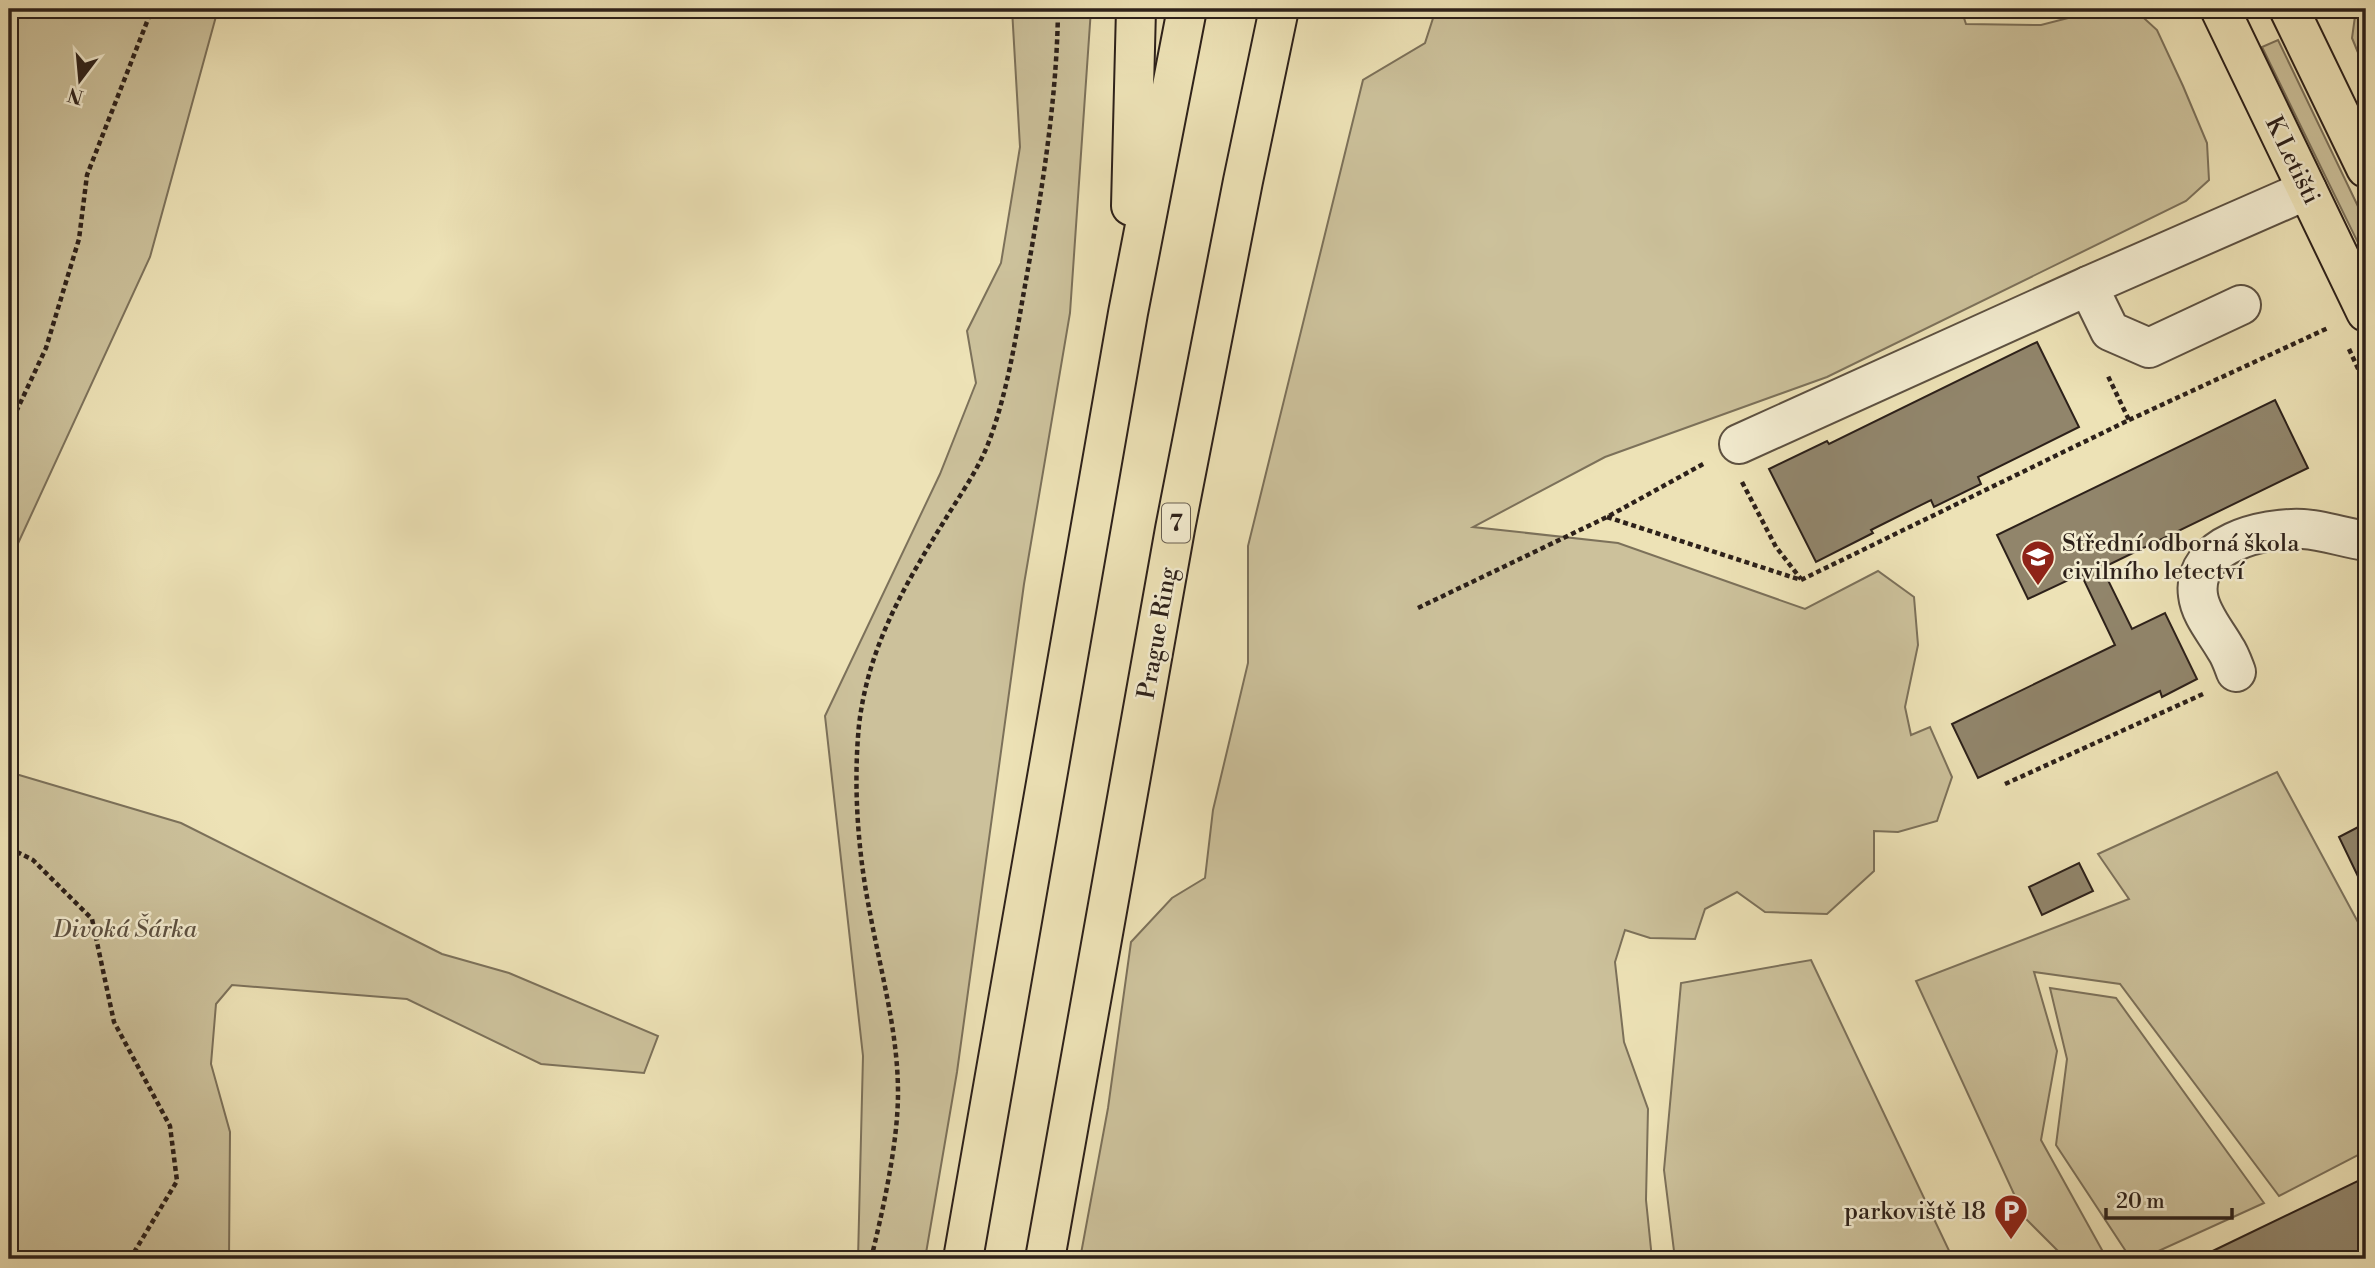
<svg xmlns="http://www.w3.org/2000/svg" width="2375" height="1268" viewBox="0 0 2375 1268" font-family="'Libre Bodoni',serif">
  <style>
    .green { fill: #ccc19b; stroke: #7c715a; stroke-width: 2 }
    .building { fill: #91856b; stroke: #2d211a; stroke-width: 2 }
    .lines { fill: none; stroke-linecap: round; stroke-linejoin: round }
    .minor-casing { stroke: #5d5141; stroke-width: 42 }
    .major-casing { stroke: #2d211a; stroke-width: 42 }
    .highway-casing { stroke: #2d211a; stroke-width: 42 }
    .path { stroke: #2d211a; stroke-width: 4.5; stroke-dasharray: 5 3.5; stroke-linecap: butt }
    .minor { stroke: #f3ecd0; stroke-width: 38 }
    .major { stroke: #ede2b6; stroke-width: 38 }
    .highway { stroke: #ede2b6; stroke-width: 38 }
    .labels { text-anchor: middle; stroke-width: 5; stroke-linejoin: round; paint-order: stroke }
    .shield { fill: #f3ecd0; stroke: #685e51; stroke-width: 2 }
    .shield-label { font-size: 23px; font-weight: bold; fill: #2d211a }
    .street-label { font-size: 24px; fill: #2d211a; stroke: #f3ecd0 }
    .poi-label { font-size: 24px; fill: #2d211a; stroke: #f3ecd0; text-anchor: start }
    .park-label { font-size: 24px; font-style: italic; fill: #5d5141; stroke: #f3ecd0 }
  </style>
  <rect width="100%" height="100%" fill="#ede2b6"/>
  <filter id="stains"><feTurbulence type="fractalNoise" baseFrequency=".00286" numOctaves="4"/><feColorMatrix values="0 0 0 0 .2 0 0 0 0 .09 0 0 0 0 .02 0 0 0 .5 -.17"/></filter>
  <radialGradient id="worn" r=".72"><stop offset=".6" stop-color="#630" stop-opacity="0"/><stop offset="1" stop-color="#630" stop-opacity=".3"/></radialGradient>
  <!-- green -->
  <g class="green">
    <polygon points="9,9 218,9 150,257 9,563"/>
    <polygon points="1012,9 1091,9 1070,313 1024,584 957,1072 925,1259 858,1259 863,1056 825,716 940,474 976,383 967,331 1001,263 1020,147"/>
    <polygon points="1436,9 1961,9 1966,24 2041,25 2103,9 2134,9 2157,30 2183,86 2207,143 2209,180 2186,201 1827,377 1605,457 1473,527 1618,543 1805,609 1878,571 1914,597 1918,645 1905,707 1911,735 1930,727 1952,777 1937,821 1898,832 1874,831 1874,871 1827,914 1765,912 1737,892 1705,909 1695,939 1650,938 1625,930 1615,962 1624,1042 1648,1109 1646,1200 1652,1259 1080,1259 1108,1108 1131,942 1172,898 1205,878 1213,810 1248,663 1248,546 1363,80 1425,43"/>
    <polygon points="2356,9 2366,9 2366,72 2352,38"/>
    <polygon points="2278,40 2366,223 2366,259 2262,47"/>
    <polygon points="9,772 181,823 442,954 509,973 658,1036 644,1073 541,1064 407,999 232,985 216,1004 211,1064 230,1132 229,1259 9,1259"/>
    <polygon points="2277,772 2366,937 2366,1151 2279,1196 2120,984 2034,972 2057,1051 2041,1140 2107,1259 2066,1259 2025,1218 1916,981 2129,899 2098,854"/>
    <polygon points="1811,960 1953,1259 1675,1259 1664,1170 1681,983"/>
    <polygon points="2050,988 2116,998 2264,1203 2141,1259 2131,1259 2056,1145 2067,1059"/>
  </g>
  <!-- building -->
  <g class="building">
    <polygon points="2037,342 2079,427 1978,477 1981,484 1934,507 1931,500 1871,530 1873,533 1816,562 1769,469 1827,441 1829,444"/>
    <polygon points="2275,400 2308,468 2102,568 2132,629 2165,613 2197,679 2162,697 2160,691 1978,778 1952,724 2115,645 2081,574 2028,599 1997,535"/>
    <polygon points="2366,823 2366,893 2339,837"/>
    <polygon points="2079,863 2093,891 2042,915 2029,887"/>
    <polygon points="2366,1177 2366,1259 2196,1259"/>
  </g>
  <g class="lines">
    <!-- minor casing -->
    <g class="minor-casing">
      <g id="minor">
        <polyline points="2241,305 2149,348 2110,331 2088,286 2307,190"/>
        <polyline points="1739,444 2088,286"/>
        <path d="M 2236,672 C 2233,664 2230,655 2225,648 C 2216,632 2200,614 2198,595 C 2191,544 2264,527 2303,529 C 2323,530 2345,538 2366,541"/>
      </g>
    </g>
    <!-- major casing -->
    <g class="major-casing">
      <g id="major">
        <polyline points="2220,9 2366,312"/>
        <polyline points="2289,9 2366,168"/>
      </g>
    </g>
    <!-- highway casing -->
    <g class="highway-casing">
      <g id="highway">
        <polyline points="1131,206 1136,9"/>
        <polyline points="963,1259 1128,313 1187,9"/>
        <polyline points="1045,1259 1175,529 1243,181 1279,9"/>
      </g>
    </g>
    <!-- path -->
    <g class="path">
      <polyline points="2349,349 2366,386"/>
      <polyline points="2129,420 2328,328"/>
      <polyline points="9,427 46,348 79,239 87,175 152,9"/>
      <polyline points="1742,482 1776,547 1801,579"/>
      <polyline points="1607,517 1801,580 2129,420 2107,374"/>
      <polyline points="1418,608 1607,517 1705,463"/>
      <polyline points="2005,784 2203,694"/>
      <polyline points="9,848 33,860 92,919 114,1022 170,1126 177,1181 130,1259"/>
      <path d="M 871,1259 C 883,1210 898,1143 898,1093 C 898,1032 881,973 870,913 C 858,853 853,787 859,725 C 868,648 903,588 943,523 C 958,498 977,472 988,444 C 1008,392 1016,335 1026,280 C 1042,191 1057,99 1058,9"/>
    </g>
    <!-- minor -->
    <use href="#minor" class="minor"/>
    <!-- major -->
    <use href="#major" class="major"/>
    <!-- highway -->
    <use href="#highway" class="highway"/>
  </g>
  <!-- icons -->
  <defs>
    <g id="school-pin" transform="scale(1.75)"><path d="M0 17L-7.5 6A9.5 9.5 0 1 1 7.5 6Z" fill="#8f2418" stroke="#f3ecd0"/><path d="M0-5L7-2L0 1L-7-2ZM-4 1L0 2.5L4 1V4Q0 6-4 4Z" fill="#fff"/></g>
    <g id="parking-pin" transform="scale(1.75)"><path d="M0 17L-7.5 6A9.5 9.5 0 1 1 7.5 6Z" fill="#8f2418" stroke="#f3ecd0"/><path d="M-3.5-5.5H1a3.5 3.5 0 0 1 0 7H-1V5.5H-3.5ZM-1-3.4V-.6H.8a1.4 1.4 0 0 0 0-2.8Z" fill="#fff"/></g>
  </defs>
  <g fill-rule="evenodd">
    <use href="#school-pin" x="2038" y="557"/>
    <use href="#parking-pin" x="2011" y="1211"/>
  </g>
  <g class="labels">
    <!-- shield labels -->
    <rect class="shield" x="1162" y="503.5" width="28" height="39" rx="5"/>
    <g class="shield-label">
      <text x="1176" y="531">7</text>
    </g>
    <!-- street labels -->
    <g class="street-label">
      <text transform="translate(2293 160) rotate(64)" y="8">K Letišti</text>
      <text transform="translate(1157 633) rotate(-80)" y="8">Prague Ring</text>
    </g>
    <!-- poi labels -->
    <g class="poi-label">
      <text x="2062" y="551">Střední odborná škola<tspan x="2062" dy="28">civilního letectví</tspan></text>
      <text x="1986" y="1219" text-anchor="end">parkoviště 18</text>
    </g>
    <!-- park labels -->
    <g class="park-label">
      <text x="125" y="937">Divoká Šárka</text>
    </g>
  </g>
  <!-- margin -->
  <rect width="2375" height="1268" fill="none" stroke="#ede2b6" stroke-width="35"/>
  <rect x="10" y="10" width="2354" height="1247" fill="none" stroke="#2d211a" stroke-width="3.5"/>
  <rect x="18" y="18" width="2340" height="1233" fill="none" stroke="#2d211a" stroke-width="2"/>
  <!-- north arrow -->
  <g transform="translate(80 80) rotate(196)" stroke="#f3ecd0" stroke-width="5" paint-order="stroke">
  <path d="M0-5L12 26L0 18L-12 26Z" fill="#2d211a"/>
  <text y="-10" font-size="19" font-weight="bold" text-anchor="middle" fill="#2d211a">N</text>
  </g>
  <!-- scale -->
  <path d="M2106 1208v10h126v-10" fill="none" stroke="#2d211a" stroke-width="3.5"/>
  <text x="2116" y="1208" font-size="21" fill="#2d211a" stroke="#f3ecd0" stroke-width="5" paint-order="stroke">20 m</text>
  <rect width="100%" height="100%" filter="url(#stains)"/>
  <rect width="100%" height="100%" fill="url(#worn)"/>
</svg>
